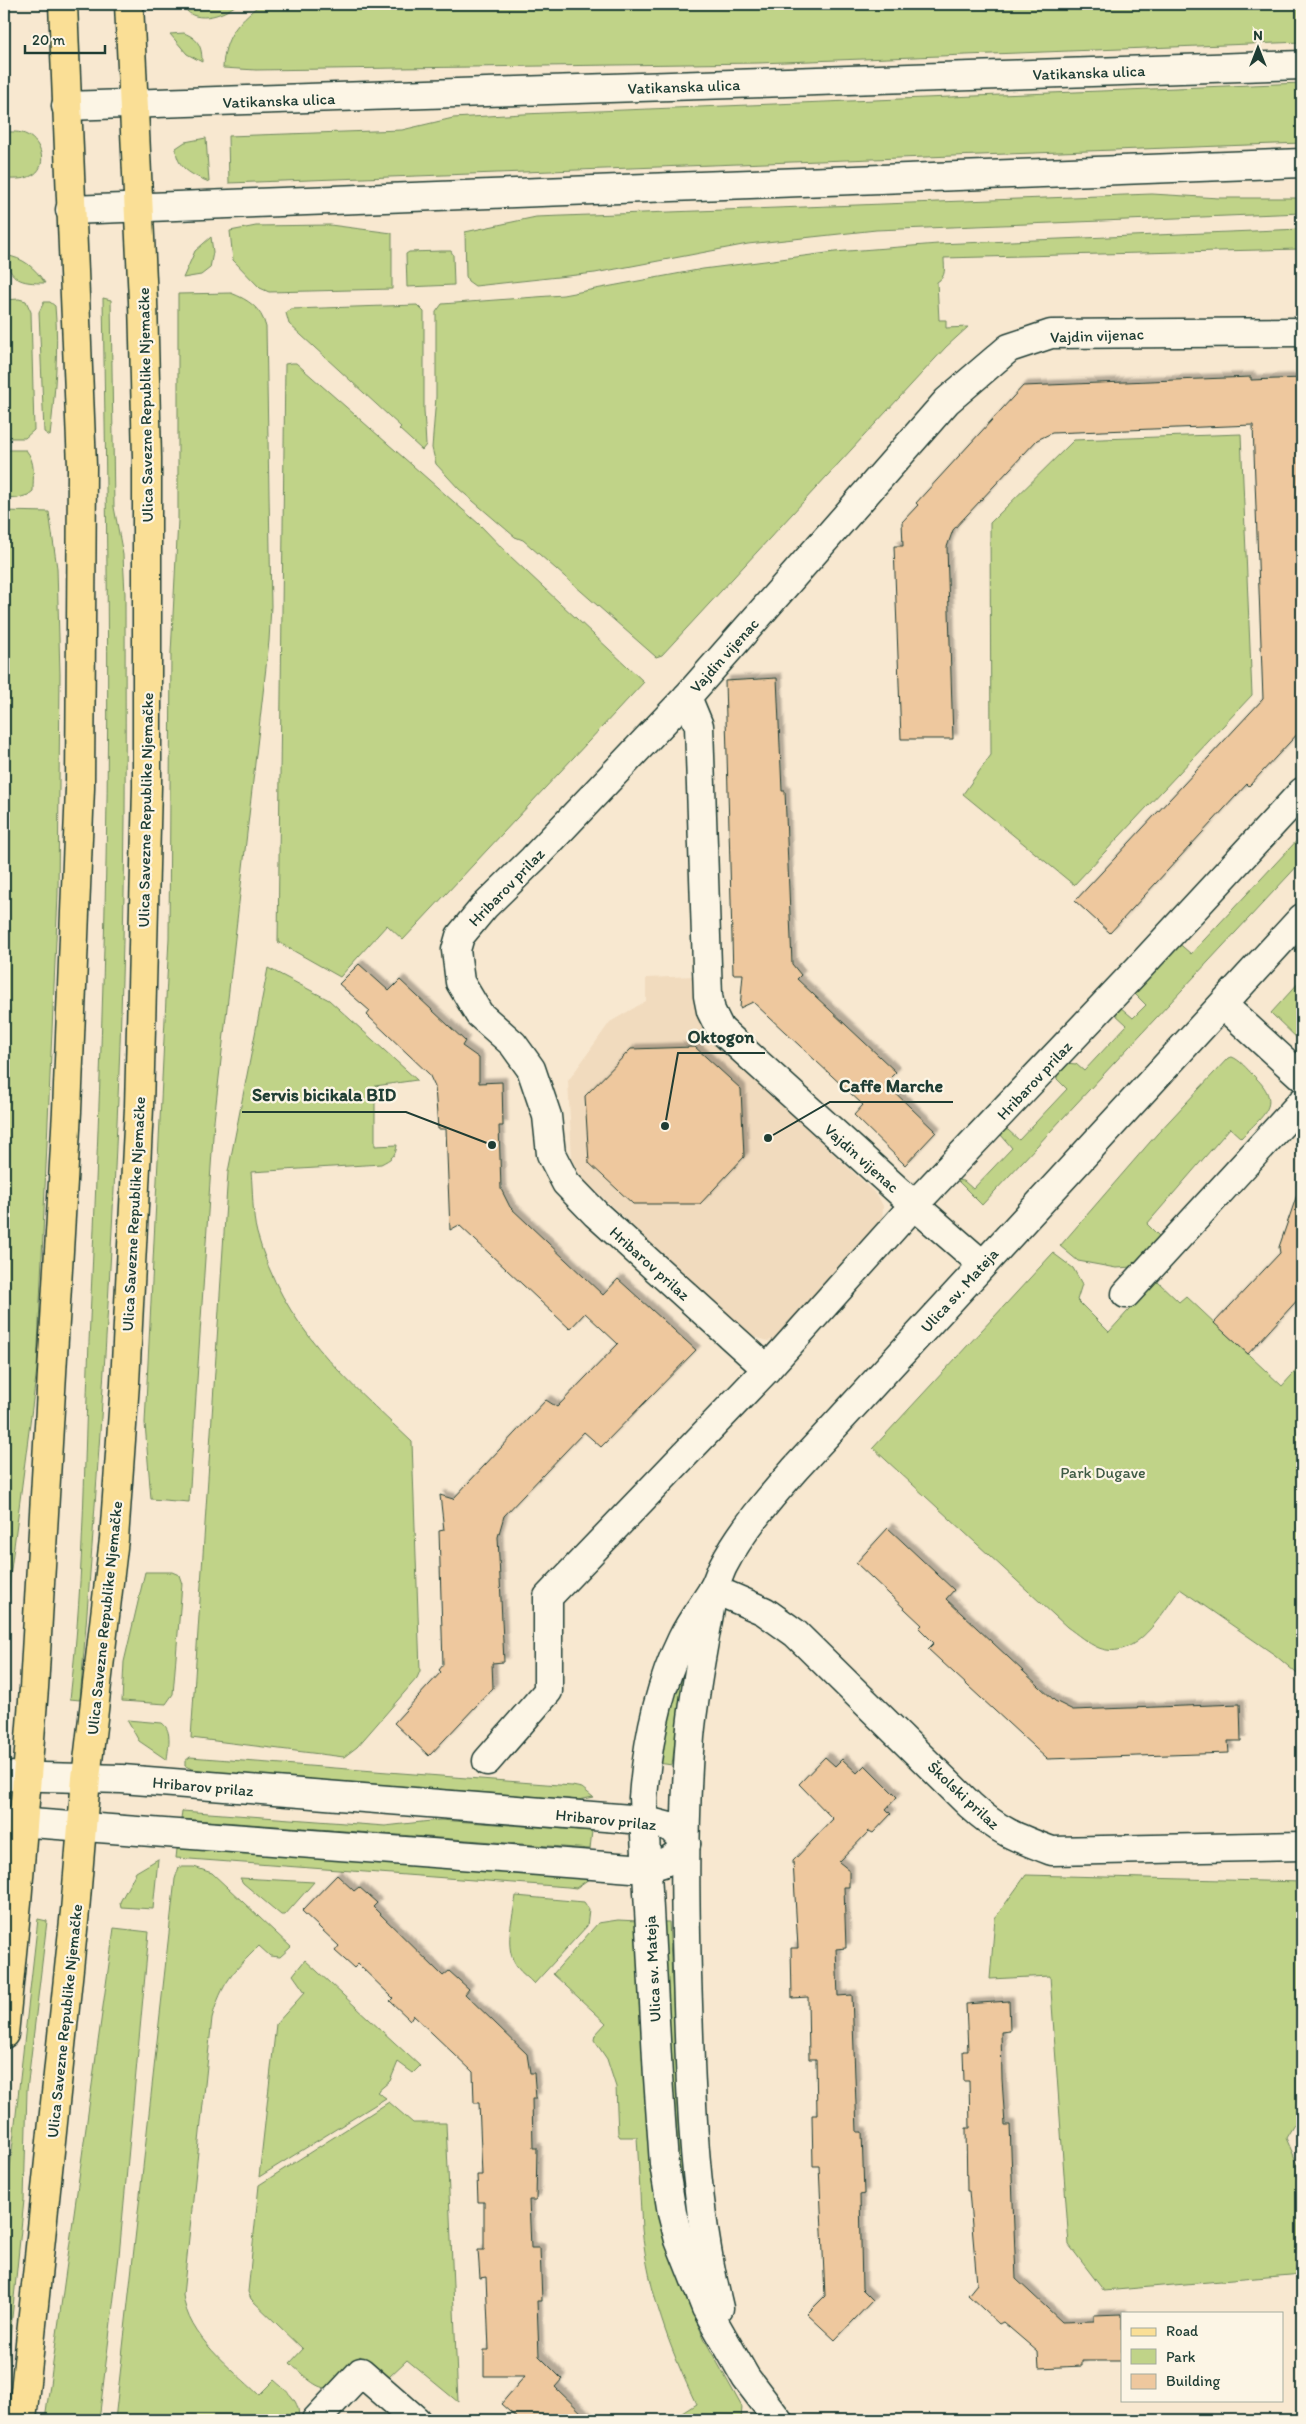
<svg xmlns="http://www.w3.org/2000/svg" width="1306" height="2424" viewBox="0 0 1306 2424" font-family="Itim,sans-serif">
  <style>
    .built { fill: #f1dbbe }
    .green { fill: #c0d388; stroke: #70885e }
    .building { fill: #eec89e; stroke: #1f3d34; filter: url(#shadow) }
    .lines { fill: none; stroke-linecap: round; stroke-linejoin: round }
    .minor-casing { stroke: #1f3d34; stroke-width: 31 }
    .major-casing { stroke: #1f3d34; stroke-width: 31 }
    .minor { stroke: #fcf5e5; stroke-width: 28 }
    .major { stroke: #fadf96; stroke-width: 28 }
    .labels { text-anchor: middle; stroke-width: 4.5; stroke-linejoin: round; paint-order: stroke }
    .street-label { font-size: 16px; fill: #1f3d34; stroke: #fcf5e5 }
    .park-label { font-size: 16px; fill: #3f5b45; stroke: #fcf5e5 }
    .leader { fill: none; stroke: #1f3d34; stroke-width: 2 }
    .callout-dot { fill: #1f3d34; stroke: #fcf5e5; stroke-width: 2 }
    .callout-label { font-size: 18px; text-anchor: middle; font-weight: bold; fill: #1f3d34; stroke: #fcf5e5; stroke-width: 4.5; stroke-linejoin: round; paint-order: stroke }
  </style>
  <defs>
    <filter id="shadow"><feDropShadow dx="4.5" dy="-4.5" stdDeviation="1" flood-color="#0004"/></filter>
  </defs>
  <rect width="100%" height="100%" fill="#f8e8d0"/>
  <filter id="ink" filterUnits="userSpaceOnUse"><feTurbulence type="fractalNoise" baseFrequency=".02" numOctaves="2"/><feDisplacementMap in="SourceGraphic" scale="10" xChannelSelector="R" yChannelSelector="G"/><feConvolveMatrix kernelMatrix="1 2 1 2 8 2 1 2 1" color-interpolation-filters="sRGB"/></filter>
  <g filter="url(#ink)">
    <!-- built -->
    <polygon class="built" points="694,976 712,1039 878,1196 883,1206 882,1223 777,1338 768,1341 748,1335 580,1176 572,1159 568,1081 610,1022 646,1001 646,978"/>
    <!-- green -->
    <g class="green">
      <path d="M 183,4 L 237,4 C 224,16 190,26 183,4 Z"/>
      <path d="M 261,4 L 1302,4 L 1302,42 L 759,63 L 256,70 L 223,68 C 224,38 237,22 261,4 Z"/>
      <path d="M 184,33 C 199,39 202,47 202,62 L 187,54 L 170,34 Z"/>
      <polygon points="1302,83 1302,143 229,183 228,136 402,130 453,118 523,114"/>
      <path d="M 4,132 C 11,132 20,131 27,135 C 42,142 49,168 31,176 C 23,180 12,179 4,179 Z"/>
      <path d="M 206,138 L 209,182 C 192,175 176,168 176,148 L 185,142 Z"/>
      <polygon points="1152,194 1219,198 1302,198 1302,213 876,230 748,244 595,273 475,286 468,281 466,276 465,232 536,217"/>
      <polygon points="330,225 392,233 392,289 269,292 260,288 233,260 230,231 256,226"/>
      <path d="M 1302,229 L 1302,270 L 1300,270 L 1299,249 L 944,258 C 944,268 947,276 937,282 L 939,320 L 946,320 L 946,328 L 968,327 L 946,347 L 662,655 L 656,657 L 523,540 L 515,537 L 459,489 L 436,464 L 432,448 L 436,397 L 436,312 L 442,304 L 563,295 L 703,269 L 835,252 L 938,244 Z"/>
      <polygon points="211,237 213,252 210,268 201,275 183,278 195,251"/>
      <polygon points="441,251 451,251 453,255 454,285 407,287 406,254 409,252"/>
      <path d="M 4,255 C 24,258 34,267 45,283 C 20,283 11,281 4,255 Z"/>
      <path d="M 231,293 C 249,300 261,308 266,327 L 271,606 L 269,641 L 214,1121 L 189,1502 L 151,1499 L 145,1423 L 169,938 L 171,653 L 178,520 L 178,294 Z"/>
      <path d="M 103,298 L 111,300 L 114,507 L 123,555 L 125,594 C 125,694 126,794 124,894 C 119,1163 102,1432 80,1700 L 70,1699 C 85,1573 84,1446 90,1319 C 97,1167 103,1014 106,862 C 110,674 106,486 103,298 Z"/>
      <polygon points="19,299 26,301 31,312 34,430 25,438 4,438 4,300"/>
      <path d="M 44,302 L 50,302 L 55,306 C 59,350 55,392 50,436 L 44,432 L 39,312 Z"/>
      <polygon points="417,305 424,312 424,410 426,445 422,450 399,429 401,427 289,324 286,313 291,309"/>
      <polygon points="291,363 296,363 479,524 510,556 644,682 403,940 387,925 340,977 278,942 285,364"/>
      <polygon points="1241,434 1252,695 1074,885 963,794 991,755 990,523 1074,440"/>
      <path d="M 4,450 L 26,450 C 36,462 33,477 33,491 L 28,495 L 18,498 L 4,497 Z"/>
      <polygon points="4,511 49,512 57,568 60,674 58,895 37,1369 10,1577 4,1672"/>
      <polygon points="1302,835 1302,861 982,1205 957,1180 964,1181 973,1189 1012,1148 1001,1135 1004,1129 1008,1130 1019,1140 1067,1089 1057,1079 1057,1074 1066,1063 1076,1064 1084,1071 1127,1025 1114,1013 1120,1007 1133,1018 1146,1005 1133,992 1175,940 1191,954"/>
      <path d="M 268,968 L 329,1000 L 417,1080 L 375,1086 L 375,1146 L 397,1145 C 396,1156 391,1159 381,1164 L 251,1172 C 253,1191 252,1214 257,1233 C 283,1327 344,1377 412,1442 L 420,1671 L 417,1678 L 357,1747 L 344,1757 L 191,1738 L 228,1172 Z"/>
      <polygon points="1302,979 1302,1043 1271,1013"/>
      <path d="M 1232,1057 C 1240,1060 1247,1069 1253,1075 C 1284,1104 1264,1114 1241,1138 L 1230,1128 L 1147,1224 L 1161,1238 L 1133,1267 L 1116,1268 L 1078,1261 L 1060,1246 L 1157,1134 L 1228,1058 Z"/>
      <path d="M 1053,1253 L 1073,1268 L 1082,1284 L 1077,1300 L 1109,1332 L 1156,1280 L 1179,1302 L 1186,1296 L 1282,1386 L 1302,1364 L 1302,1678 L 1275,1655 L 1180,1589 C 1162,1613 1136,1662 1099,1648 C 1087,1643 1077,1634 1067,1627 L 873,1448 Z"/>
      <polygon points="145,1572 172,1572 179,1575 182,1584 173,1694 166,1704 122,1701 124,1662"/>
      <polygon points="699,1618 680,1703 672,1765 658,1763 669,1712"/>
      <path d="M 127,1720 L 162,1723 C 173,1731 168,1748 167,1760 L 139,1741 Z"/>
      <polygon points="190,1757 572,1786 582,1788 593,1797 579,1800 217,1772 192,1769 185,1766 185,1761"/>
      <polygon points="182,1811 385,1826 440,1820 592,1831 590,1849 181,1819"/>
      <polygon points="188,1848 579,1877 589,1879 576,1888 568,1887 176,1858 177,1849"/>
      <polygon points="158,1859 153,1909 121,1907 120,1902 136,1872"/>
      <path d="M 179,1867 L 194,1867 L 212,1873 L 291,1947 L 280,1957 L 270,1956 L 259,1946 C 233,1972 222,1982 212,2018 L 183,2295 C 188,2337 230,2367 259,2395 L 274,2380 C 286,2391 302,2401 298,2420 L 282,2420 L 272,2412 L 264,2420 L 115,2420 L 175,1879 Z"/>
      <polygon points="1026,1875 1302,1882 1302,2111 1286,2138 1302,2174 1302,2274 1104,2291 1069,2245 1050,1976 990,1979 995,1918"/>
      <polygon points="240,1878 314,1882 285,1915 281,1915 243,1883"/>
      <path d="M 516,1896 L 584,1902 L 589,1909 L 587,1926 L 534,1984 C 529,1978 521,1973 517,1967 C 503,1948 513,1918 516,1896 Z"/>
      <polygon points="38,1919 47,1921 27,2090 24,2200 4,2396 4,2221"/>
      <path d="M 618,1920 L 638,1921 L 664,2233 L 686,2299 L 707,2344 L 742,2407 L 741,2420 L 682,2420 L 682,2413 L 696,2404 C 670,2349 648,2291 642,2229 C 640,2199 639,2167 637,2137 L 620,2137 L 618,2134 L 616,2087 L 607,2059 L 594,2040 L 595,2035 L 606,2023 L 553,1974 L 598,1923 Z"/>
      <polygon points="660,1922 669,1922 681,2145 686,2188 702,2260 679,2206"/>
      <polygon points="114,1928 149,1932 119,2256 99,2420 45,2420"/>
      <polygon points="305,1960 420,2066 413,2073 398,2062 390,2081 377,2092 386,2098 259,2177 276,2024 305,1992 293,1975"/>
      <path d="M 389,2102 L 413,2123 L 446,2123 L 458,2402 L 407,2360 L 389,2377 L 360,2356 C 329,2395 328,2399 290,2363 L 303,2349 L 251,2299 L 248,2292 L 259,2185 Z"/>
    </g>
    <!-- building -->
    <g class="building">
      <polygon points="1251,377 1251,380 1302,378 1302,729 1249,786 1247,784 1110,933 1075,901 1263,699 1253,425 1052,433 1037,440 953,530 947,547 953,739 901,739 894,546 903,546 902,522 918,505 916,503 1023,386"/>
      <polygon points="777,678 782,791 785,791 792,964 801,975 797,979 896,1072 885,1083 936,1132 905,1165 854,1115 863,1105 753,1002 740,1008 743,974 733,974 725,681"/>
      <polygon points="359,964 389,991 400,980 465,1041 462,1046 479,1058 479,1083 502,1082 503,1126 499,1126 501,1189 510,1207 603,1295 618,1279 696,1350 601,1447 584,1432 504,1516 498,1537 504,1662 492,1663 493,1688 429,1756 394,1723 441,1672 439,1670 443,1665 439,1531 444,1530 440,1495 453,1499 546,1400 557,1407 618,1344 585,1313 570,1329 459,1225 450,1230 446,1129 438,1129 435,1087 429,1074 367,1015 370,1011 339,984"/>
      <polygon points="695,1047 741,1089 744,1157 700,1204 633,1204 589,1163 585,1096 631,1049"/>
      <polygon points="1299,1189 1302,1190 1302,1295 1248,1354 1214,1323 1280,1253 1279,1247"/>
      <polygon points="888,1528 954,1590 946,1599 1055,1701 1073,1710 1240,1704 1241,1741 1228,1741 1229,1753 1047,1759 928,1649 934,1643 919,1628 922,1625 856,1563"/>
      <polygon points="825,1757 835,1766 842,1759 857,1773 865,1765 897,1797 886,1809 891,1814 873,1833 869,1831 839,1862 849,1870 849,1887 844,1887 846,1948 836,1949 838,1996 852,1995 857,2132 862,2132 864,2194 860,2195 862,2289 873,2300 835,2340 807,2314 825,2296 819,2166 813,2166 812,2115 817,2115 816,2059 809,2059 808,1997 792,1998 791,1948 798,1948 793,1861 833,1819 799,1784"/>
      <polygon points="337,1875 354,1891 359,1887 377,1903 373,1907 443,1976 449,1971 469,1989 465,1994 527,2054 530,2073 534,2073 536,2098 532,2098 533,2148 537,2148 536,2200 529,2200 531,2248 540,2248 542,2301 537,2301 539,2356 562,2379 555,2387 589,2420 519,2420 501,2404 525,2376 484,2376 484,2350 489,2350 486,2277 480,2278 478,2250 484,2250 484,2202 478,2202 477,2175 482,2175 480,2126 479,2103 474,2103 473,2072 413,2015 410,2020 390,2001 393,1998 358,1964 354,1968 335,1951 339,1946 302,1911"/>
      <polygon points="1009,2001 1010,2031 1001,2032 1002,2079 1005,2125 1010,2125 1016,2279 1062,2322 1094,2321 1094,2315 1122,2314 1122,2361 1082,2361 1082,2366 1039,2368 1038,2352 1003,2322 999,2324 968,2295 977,2284 969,2191 967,2191 966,2128 970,2128 969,2081 964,2081 963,2051 968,2051 966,2004"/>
    </g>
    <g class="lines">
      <!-- minor casing -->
      <g class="minor-casing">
        <g id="minor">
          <polyline points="66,106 1302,65"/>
          <polyline points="70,210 1302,163"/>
          <polyline points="687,697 699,726 708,996 711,1011 720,1029 914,1205 982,1264"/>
          <polyline points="1223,1005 1302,1077"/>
          <polyline points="1126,1294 1302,1102"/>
          <polyline points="767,1369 596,1214 566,1183 551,1154 547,1116 531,1069 513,1044 479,1014 460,982 456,950 460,936 484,907 533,859 687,697 947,401 1009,348 1051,334 1302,332"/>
          <path d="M 713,1589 L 764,1611 L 795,1633 L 970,1805 C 998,1831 1017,1838 1052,1851 L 1302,1846"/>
          <path d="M 711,1603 C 703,1648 694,1692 690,1737 C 683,1826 685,1916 688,2005 C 691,2107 695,2209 719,2308"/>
          <polyline points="487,1761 548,1691 548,1597 767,1369 914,1205 1138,969 1302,792"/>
          <polyline points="4,1776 122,1779 643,1820 670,1827 686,1844"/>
          <path d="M 4,1821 L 632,1868 C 654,1867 672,1864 686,1844"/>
          <polyline points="316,2420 361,2372 416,2420"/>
          <path d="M 778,2420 L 746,2378 L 706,2308 L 679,2240 L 672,2213 L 664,2164 L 658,2077 L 643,1798 C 647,1744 658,1688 682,1639 C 690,1622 702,1607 712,1591 C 717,1583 719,1574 723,1566 C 741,1531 769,1499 795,1469 L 1302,918"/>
        </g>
      </g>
      <!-- major casing -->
      <g class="major-casing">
        <g id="major">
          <polyline points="4,2034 17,1902 34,1688 67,1111 80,788 82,466 63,4"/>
          <polyline points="22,2420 75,1911 86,1778 114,1539 125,1383 139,1108 147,786 147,458 143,301 129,4"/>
        </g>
      </g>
      <!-- minor -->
      <use href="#minor" class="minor"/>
      <!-- major -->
      <use href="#major" class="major"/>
    </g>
  </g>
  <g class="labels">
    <!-- street labels -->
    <g class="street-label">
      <text transform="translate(1089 72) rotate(-2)" y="6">Vatikanska ulica</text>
      <text transform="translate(684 86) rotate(-2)" y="6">Vatikanska ulica</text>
      <text transform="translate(279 100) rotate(-2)" y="6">Vatikanska ulica</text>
      <text transform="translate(1097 335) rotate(-2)" y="6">Vajdin vijenac</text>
      <text transform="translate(145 405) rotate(-91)" y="6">Ulica Savezne Republike Njemačke</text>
      <text transform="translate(724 655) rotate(-48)" y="6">Vajdin vijenac</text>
      <text transform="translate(145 810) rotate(-89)" y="6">Ulica Savezne Republike Njemačke</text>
      <text transform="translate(506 887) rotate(-46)" y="6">Hribarov prilaz</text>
      <text transform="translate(1034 1080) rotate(-47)" y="6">Hribarov prilaz</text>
      <text transform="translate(862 1158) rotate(42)" y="6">Vajdin vijenac</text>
      <text transform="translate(133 1214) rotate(-87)" y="6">Ulica Savezne Republike Njemačke</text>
      <text transform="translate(650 1263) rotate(42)" y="6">Hribarov prilaz</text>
      <text transform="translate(959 1290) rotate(-48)" y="6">Ulica sv. Mateja</text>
      <text transform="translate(104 1618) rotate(-84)" y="6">Ulica Savezne Republike Njemačke</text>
      <text transform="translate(203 1786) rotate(5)" y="6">Hribarov prilaz</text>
      <text transform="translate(964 1795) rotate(43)" y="6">Školski prilaz</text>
      <text transform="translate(606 1819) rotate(6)" y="6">Hribarov prilaz</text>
      <text transform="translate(652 1969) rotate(-93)" y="6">Ulica sv. Mateja</text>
      <text transform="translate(64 2021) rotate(-84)" y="6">Ulica Savezne Republike Njemačke</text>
    </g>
    <!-- park labels -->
    <g class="park-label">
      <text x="1103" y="1478">Park Dugave</text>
    </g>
  </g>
  <!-- callouts -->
  <path class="leader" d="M665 1126L678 1053H765M768 1138L830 1102H953M492 1145L406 1112H242"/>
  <g class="callout-dot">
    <circle cx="665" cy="1126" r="5"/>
    <circle cx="768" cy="1138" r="5"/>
    <circle cx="492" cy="1145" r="5"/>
  </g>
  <g class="callout-label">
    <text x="721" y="1043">Oktogon</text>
    <text x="891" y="1092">Caffe Marche</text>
    <text x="324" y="1101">Servis bicikala BID</text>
  </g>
  <!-- margin -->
  <rect width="1306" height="2424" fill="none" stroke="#fcf5e5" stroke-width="20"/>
  <rect x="10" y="10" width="1286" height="2404" fill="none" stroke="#1f3d34" stroke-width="2" filter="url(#ink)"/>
  <!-- legend -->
  <rect x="1121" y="2312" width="162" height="90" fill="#fcf5e5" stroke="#a4ab9e"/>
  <rect x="1131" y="2328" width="25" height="8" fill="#fadf96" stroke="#a4ab9e"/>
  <text x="1166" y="2336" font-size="15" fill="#1f3d34">Road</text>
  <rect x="1131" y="2349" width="25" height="15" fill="#c0d388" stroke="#a4ab9e"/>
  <text x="1166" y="2362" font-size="15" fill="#1f3d34">Park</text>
  <rect x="1131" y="2374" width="25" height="15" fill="#eec89e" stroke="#a4ab9e"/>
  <text x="1166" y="2386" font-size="15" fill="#1f3d34">Building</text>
  <!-- north arrow -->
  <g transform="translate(1258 48)" stroke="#fcf5e5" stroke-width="4" paint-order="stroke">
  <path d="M0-4L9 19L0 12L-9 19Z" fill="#1f3d34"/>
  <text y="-8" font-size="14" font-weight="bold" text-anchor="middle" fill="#1f3d34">N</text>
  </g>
  <!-- scale -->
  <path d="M25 45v8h80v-8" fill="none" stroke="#1f3d34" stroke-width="2.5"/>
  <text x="32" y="45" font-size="15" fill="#1f3d34" stroke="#fcf5e5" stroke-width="4" paint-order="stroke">20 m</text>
</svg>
